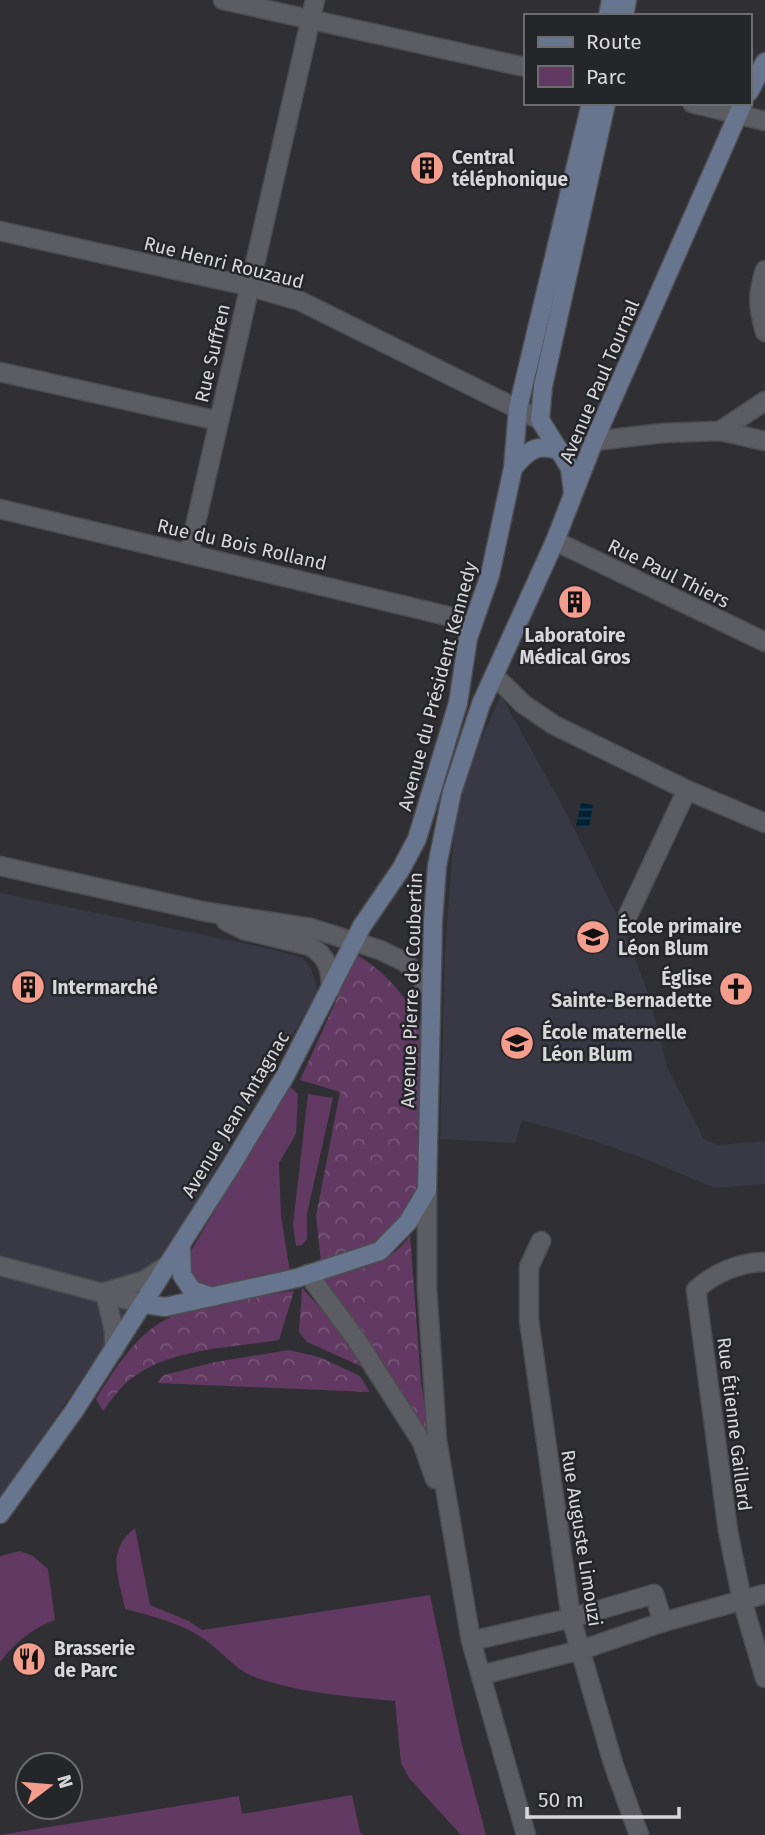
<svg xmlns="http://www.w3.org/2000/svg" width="765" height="1835" viewBox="0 0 765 1835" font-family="'Fira Sans',sans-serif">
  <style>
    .built { fill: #383944 }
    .green { fill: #613962 }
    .forest { fill: url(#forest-crowns) }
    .water { fill: url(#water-rules) }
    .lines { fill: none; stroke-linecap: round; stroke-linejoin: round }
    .minor-casing { stroke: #4d4d51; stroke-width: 21 }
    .tertiary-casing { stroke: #4d4d51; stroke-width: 21 }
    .secondary-casing { stroke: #4d4d51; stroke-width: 21 }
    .minor { stroke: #5c5d62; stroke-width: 18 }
    .tertiary { stroke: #5c5d62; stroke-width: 18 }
    .secondary { stroke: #68758e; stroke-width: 18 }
    .labels { text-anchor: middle; stroke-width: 5; stroke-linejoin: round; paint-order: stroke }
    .poi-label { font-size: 19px; font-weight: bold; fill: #d8d8db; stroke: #25262a; text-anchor: start }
    .street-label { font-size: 19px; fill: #d8d8db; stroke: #25262a }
  </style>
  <defs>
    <pattern id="forest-crowns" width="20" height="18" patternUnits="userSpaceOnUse" patternTransform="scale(1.75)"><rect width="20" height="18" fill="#613962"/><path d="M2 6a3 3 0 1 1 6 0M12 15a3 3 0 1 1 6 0" fill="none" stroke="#775578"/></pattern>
    <pattern id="water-rules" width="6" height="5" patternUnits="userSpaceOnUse" patternTransform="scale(1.75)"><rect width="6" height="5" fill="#002136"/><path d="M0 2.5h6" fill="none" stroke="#244052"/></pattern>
  </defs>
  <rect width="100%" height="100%" fill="#2f2f34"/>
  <!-- built -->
  <g class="built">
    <polygon points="501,695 568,816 624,930 651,1001 667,1067 704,1139 718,1145 765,1141 765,1184 715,1188 643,1158 579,1136 522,1120 515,1143 440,1139 445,953 454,831 462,793 475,753"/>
    <polygon points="0,893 262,947 303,958 311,968 318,991 164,1257 0,1500"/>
  </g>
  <!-- green -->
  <g class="green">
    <polygon points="289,1086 298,1094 296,1134 279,1163 281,1216 290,1272 218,1287 201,1287 191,1275 191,1251"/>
    <polygon points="308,1094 333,1098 307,1214 307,1239 302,1245 296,1246 293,1224"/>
    <path d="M 135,1528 L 150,1605 L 189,1621 L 202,1630 L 430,1595 L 461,1741 L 486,1835 L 461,1835 L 409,1778 L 401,1763 L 395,1701 C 351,1697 293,1692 252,1676 C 232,1667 219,1648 201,1637 C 178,1622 151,1616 125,1609 C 119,1577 105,1551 135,1528 Z"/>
    <path d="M 20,1551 L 33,1556 L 48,1569 L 55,1620 C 31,1629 16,1642 0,1662 L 0,1556 Z"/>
    <polygon points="352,1795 360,1832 363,1835 0,1835 239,1796 242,1814"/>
  </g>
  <!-- forest -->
  <g class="forest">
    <path d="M 357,955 C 386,972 406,996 421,1026 L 417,1191 L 394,1228 L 379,1245 L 321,1262 L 316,1216 L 340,1092 L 300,1080 Z"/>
    <path d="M 410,1235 L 421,1382 L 429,1434 L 364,1342 L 316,1280 C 349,1271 392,1266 410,1235 Z"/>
    <polygon points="302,1288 345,1335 367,1369 307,1342 299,1332"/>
    <path d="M 294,1291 L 279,1340 C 231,1348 172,1348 132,1378 C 120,1387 112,1399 103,1411 L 96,1399 C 112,1373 132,1341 158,1324 C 194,1302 252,1295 294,1291 Z"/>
    <polygon points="289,1350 319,1357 360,1376 370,1392 157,1383 164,1375 215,1362"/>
  </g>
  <!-- water -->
  <polygon class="water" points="581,803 593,805 589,828 576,826"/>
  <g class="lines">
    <!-- minor casing -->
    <g class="minor-casing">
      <g id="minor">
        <polyline points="223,0 525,67"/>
        <polyline points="692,103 765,121"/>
        <polyline points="0,231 248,286 300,301 540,420"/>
        <path d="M 765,270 C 757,296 758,306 765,332"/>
        <polyline points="0,372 219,421"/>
        <polyline points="720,431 765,401"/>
        <polyline points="594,441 663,433 720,431 765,441"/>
        <polyline points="0,509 473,622"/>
        <polyline points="555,541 765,642"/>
        <polyline points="189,553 315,0"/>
        <polyline points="495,676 523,704 554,725 687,790 765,823"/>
        <polyline points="628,915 687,790"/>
        <polyline points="427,1190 427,1288 437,1440 471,1641 526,1835"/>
        <polyline points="541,1241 529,1267 529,1320 571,1618 613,1763 639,1835"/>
        <path d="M 765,1262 C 740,1262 714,1273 696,1290 L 728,1531 L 742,1600 L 765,1678"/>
        <polyline points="0,1266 144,1304"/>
        <polyline points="308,1274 356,1339 422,1442 435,1479"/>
        <polyline points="105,1292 145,1280 169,1264"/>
        <polyline points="105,1292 114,1331 114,1350"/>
        <polyline points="663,1622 765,1594"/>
        <polyline points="471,1641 571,1618 654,1594 663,1622 581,1650 481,1675"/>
      </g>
    </g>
    <!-- tertiary casing -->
    <g class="tertiary-casing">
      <g id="tertiary">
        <polyline points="0,866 207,912 311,928 380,950 405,962 430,988"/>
        <path d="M 226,921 L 244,930 L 310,946 C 328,957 331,969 331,989"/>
      </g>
    </g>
    <!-- secondary casing -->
    <g class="secondary-casing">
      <g id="secondary">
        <polyline points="608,16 611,0"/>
        <polyline points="624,16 627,0"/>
        <polyline points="749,92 765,62"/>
        <path d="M 514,467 C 529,449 538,443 561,451"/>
        <polyline points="573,493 570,468 540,420 543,386 606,103"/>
        <polyline points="181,1245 182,1275 192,1290 212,1297"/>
        <polyline points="144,1304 165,1307 297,1278 380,1251 408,1222 427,1190 433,921 437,866 452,792 481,704 555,541 594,441 743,103"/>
        <polyline points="0,1514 74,1411 231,1166 285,1076 362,926 401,869 417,839 458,703 468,638 490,575 513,468 518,408 591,103"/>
      </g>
    </g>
    <!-- minor -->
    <use href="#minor" class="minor"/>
    <!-- tertiary -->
    <use href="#tertiary" class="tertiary"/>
    <!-- secondary -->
    <use href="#secondary" class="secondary"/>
  </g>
  <!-- icons -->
  <defs>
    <g id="building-disc" transform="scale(1.75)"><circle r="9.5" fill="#f59d8d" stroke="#25262a"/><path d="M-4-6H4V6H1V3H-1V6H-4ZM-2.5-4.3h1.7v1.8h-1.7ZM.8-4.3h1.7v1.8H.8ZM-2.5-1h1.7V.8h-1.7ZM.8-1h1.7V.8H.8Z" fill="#111"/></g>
    <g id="school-disc" transform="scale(1.75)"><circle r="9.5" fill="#f59d8d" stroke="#25262a"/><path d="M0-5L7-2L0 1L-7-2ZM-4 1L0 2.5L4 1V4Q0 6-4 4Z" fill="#111"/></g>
    <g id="church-disc" transform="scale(1.75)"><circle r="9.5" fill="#f59d8d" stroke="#25262a"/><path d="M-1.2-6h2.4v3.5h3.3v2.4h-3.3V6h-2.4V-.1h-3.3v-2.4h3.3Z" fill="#111"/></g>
    <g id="restaurant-disc" transform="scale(1.75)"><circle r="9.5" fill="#f59d8d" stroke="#25262a"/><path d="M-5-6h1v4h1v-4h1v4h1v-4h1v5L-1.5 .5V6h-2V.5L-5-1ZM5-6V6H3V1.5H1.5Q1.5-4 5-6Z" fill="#111"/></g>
  </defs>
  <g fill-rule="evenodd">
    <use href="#building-disc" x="427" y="168"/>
    <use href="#building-disc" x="575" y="602"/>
    <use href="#school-disc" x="593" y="937"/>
    <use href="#building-disc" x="28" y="987"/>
    <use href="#church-disc" x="736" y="989"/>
    <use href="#school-disc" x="517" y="1043"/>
    <use href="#restaurant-disc" x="29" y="1659"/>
  </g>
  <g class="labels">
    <!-- poi labels -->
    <g class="poi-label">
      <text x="452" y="164">Central<tspan x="452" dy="22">téléphonique</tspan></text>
      <text x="575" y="642" text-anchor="middle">Laboratoire<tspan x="575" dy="22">Médical Gros</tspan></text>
      <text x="618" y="933">École primaire<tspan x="618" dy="22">Léon Blum</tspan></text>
      <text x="712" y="985" text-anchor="end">Église<tspan x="712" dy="22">Sainte-Bernadette</tspan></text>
      <text x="52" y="994">Intermarché</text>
      <text x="542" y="1039">École maternelle<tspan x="542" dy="22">Léon Blum</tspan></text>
      <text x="54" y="1655">Brasserie<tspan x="54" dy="22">de Parc</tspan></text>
    </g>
    <!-- street labels -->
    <g class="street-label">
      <text transform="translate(224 262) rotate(14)" y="7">Rue Henri Rouzaud</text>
      <text transform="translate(212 353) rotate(-77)" y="7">Rue Suffren</text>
      <text transform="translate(599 381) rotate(-67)" y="7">Avenue Paul Tournal</text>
      <text transform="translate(242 544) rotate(13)" y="7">Rue du Bois Rolland</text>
      <text transform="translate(669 573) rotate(26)" y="7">Rue Paul Thiers</text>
      <text transform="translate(437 686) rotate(-75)" y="7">Avenue du Président Kennedy</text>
      <text transform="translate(411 990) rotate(-88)" y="7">Avenue Pierre de Coubertin</text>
      <text transform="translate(235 1114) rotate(-59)" y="7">Avenue Jean Antagnac</text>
      <text transform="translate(735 1424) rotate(83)" y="7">Rue Étienne Gaillard</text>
      <text transform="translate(582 1538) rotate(81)" y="7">Rue Auguste Limouzi</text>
    </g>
  </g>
  <!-- legend -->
  <rect x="524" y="14" width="228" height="91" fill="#25262a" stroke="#6d6d71" stroke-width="2"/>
  <rect x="538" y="37" width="35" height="10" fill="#68758e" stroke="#6d6d71" stroke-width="2"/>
  <text x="586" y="49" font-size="21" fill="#d8d8db">Route</text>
  <rect x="538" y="66" width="35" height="21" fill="#613962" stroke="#6d6d71" stroke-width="2"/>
  <text x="586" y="84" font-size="21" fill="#d8d8db">Parc</text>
  <!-- north arrow -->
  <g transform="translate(49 1786) rotate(74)"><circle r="33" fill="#25262a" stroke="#6d6d71" stroke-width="2"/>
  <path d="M0-5L12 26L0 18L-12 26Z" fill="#f59d8d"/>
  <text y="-10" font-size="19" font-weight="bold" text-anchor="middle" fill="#d8d8db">N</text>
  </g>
  <!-- scale -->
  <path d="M527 1807v10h152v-10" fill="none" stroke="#d8d8db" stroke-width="3.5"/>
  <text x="538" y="1807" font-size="21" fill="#d8d8db" stroke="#25262a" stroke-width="5" paint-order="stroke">50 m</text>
</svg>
